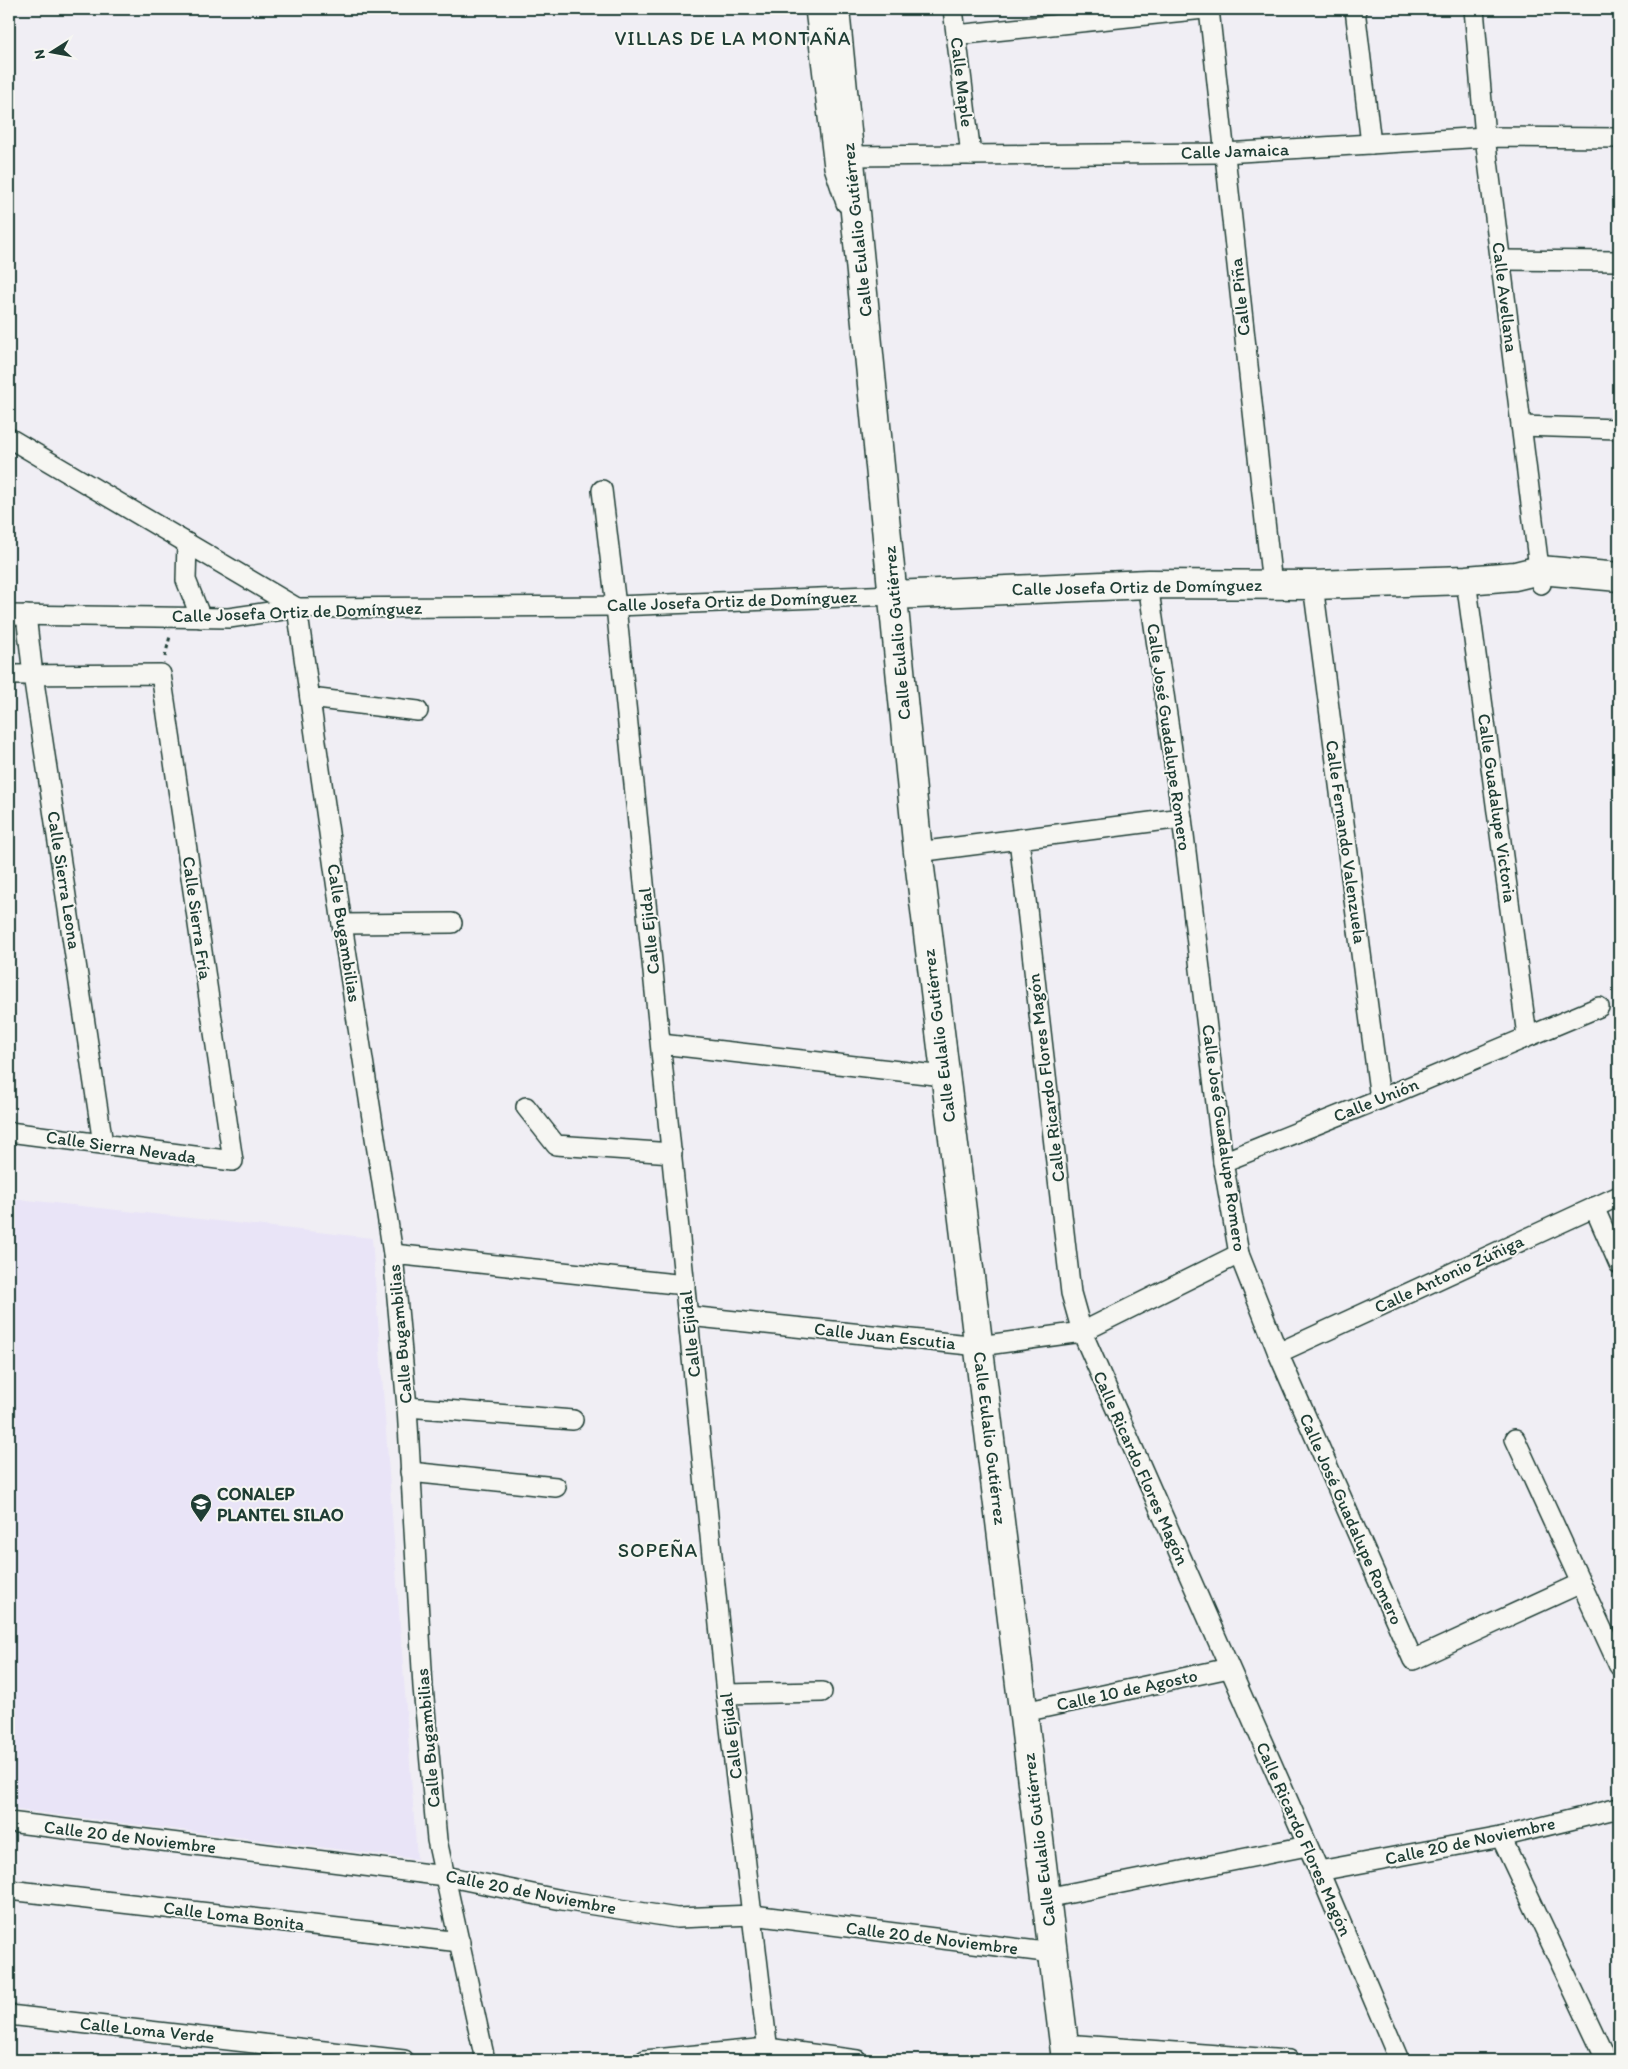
<svg xmlns="http://www.w3.org/2000/svg" width="1628" height="2069" viewBox="0 0 1628 2069" font-family="Itim,sans-serif">
  <style>
    .built { fill: #e9e4f7 }
    .lines { fill: none; stroke-linecap: round; stroke-linejoin: round }
    .street-casing { stroke: #1f3d34; stroke-width: 22 }
    .secondary-casing { stroke: #1f3d34; stroke-width: 31 }
    .path { stroke: #1f3d34; stroke-width: 3; stroke-dasharray: 4 4; stroke-linecap: butt }
    .street { stroke: #f6f6f2; stroke-width: 19 }
    .secondary { stroke: #f6f6f2; stroke-width: 28 }
    .labels { text-anchor: middle; stroke-width: 4; stroke-linejoin: round; paint-order: stroke }
    .street-label { font-size: 18px; fill: #1f3d34; stroke: #f6f6f2 }
    .poi-label { font-size: 18px; font-weight: bold; fill: #1f3d34; stroke: #f6f6f2; text-anchor: start }
    .quarter-label { font-size: 20px; letter-spacing: 1px; fill: #1f3d34; stroke: #f6f6f2 }
  </style>
  <rect width="100%" height="100%" fill="#f0eef4"/>
  <filter id="ink" filterUnits="userSpaceOnUse"><feTurbulence type="fractalNoise" baseFrequency=".02" numOctaves="2"/><feDisplacementMap in="SourceGraphic" scale="10" xChannelSelector="R" yChannelSelector="G"/><feConvolveMatrix kernelMatrix="1 2 1 2 8 2 1 2 1" color-interpolation-filters="sRGB"/></filter>
  <g filter="url(#ink)">
    <!-- built -->
    <polygon class="built" points="9,1198 372,1238 417,1859 9,1809"/>
    <g class="lines">
      <!-- street casing -->
      <g class="street-casing">
        <g id="street">
          <polyline points="815,9 834,167 846,203"/>
          <polyline points="953,9 971,155"/>
          <polyline points="1209,9 1272,585"/>
          <polyline points="1355,9 1371,144"/>
          <polyline points="1474,9 1485,137 1541,584"/>
          <polyline points="956,35 1204,9"/>
          <polyline points="850,156 1224,153 1485,137 1619,138"/>
          <polyline points="1500,260 1619,261"/>
          <polyline points="1521,426 1619,429"/>
          <polyline points="9,438 297,608"/>
          <polyline points="602,490 616,606 726,1694 769,2060"/>
          <polyline points="187,543 186,580 201,618"/>
          <polyline points="1466,580 1527,1036"/>
          <polyline points="1148,584 1182,818 1223,1162 1239,1254 1278,1353 1413,1660 1581,1583"/>
          <polyline points="1313,585 1380,1099"/>
          <polyline points="297,608 342,924 393,1254 407,1407 423,1687 437,1840 485,2060"/>
          <polyline points="9,615 229,618 297,608 616,606 893,595"/>
          <polyline points="26,615 33,675 103,1144"/>
          <polyline points="9,675 161,674 233,1161 9,1132"/>
          <polyline points="310,698 418,711"/>
          <polyline points="1019,839 1071,1293 1082,1332 1319,1871 1399,2060"/>
          <polyline points="918,852 1182,818"/>
          <polyline points="342,924 452,923"/>
          <polyline points="661,1044 944,1076"/>
          <polyline points="526,1107 556,1145 672,1153"/>
          <polyline points="1223,1162 1380,1099 1599,1007"/>
          <polyline points="1594,1207 1619,1264"/>
          <polyline points="393,1254 685,1285"/>
          <polyline points="688,1316 979,1346 1082,1332 1239,1254"/>
          <polyline points="1278,1353 1619,1196"/>
          <polyline points="407,1407 573,1420"/>
          <polyline points="1515,1439 1619,1666"/>
          <polyline points="410,1472 556,1487"/>
          <polyline points="726,1694 822,1692"/>
          <polyline points="1024,1712 1229,1668"/>
          <polyline points="9,1822 445,1876 562,1900 677,1918 753,1915 1053,1953"/>
          <polyline points="1501,1837 1602,2051 1604,2060"/>
          <polyline points="1319,1871 1501,1837 1619,1808"/>
          <polyline points="9,1890 460,1942"/>
          <polyline points="1046,1898 1307,1846"/>
          <polyline points="9,2015 404,2060"/>
          <polyline points="1064,2044 1289,2060"/>
          <polyline points="645,2060 767,2048 857,2060"/>
        </g>
      </g>
      <!-- secondary casing -->
      <g class="secondary-casing">
        <g id="secondary">
          <polyline points="835,9 918,852 1066,2060"/>
          <polyline points="893,595 1148,584 1313,585 1466,580 1515,576 1540,570 1619,577"/>
        </g>
      </g>
      <!-- path -->
      <polyline class="path" points="165,657 170,636"/>
      <!-- street -->
      <use href="#street" class="street"/>
      <!-- secondary -->
      <use href="#secondary" class="secondary"/>
    </g>
  </g>
  <!-- icons -->
  <defs>
    <g id="school-pin" transform="scale(1.125)"><path d="M0 17L-7.5 6A9.5 9.5 0 1 1 7.5 6Z" fill="#1f3d34" stroke="#f6f6f2"/><path d="M0-5L7-2L0 1L-7-2ZM-4 1L0 2.5L4 1V4Q0 6-4 4Z" fill="#fff"/></g>
  </defs>
  <g fill-rule="evenodd">
    <use href="#school-pin" x="201" y="1504"/>
  </g>
  <g class="labels">
    <!-- street labels -->
    <g class="street-label">
      <text transform="translate(962 82) rotate(83)" y="6">Calle Maple</text>
      <text transform="translate(1235 151) rotate(-2)" y="6">Calle Jamaica</text>
      <text transform="translate(857 230) rotate(-96)" y="6">Calle Eulalio Gutiérrez</text>
      <text transform="translate(1240 297) rotate(-96)" y="6">Calle Piña</text>
      <text transform="translate(1505 297) rotate(83)" y="6">Calle Avellana</text>
      <text transform="translate(1137 587) rotate(-1)" y="6">Calle Josefa Ortiz de Domínguez</text>
      <text transform="translate(732 601) rotate(-2)" y="6">Calle Josefa Ortiz de Domínguez</text>
      <text transform="translate(297 612) rotate(-2)" y="6">Calle Josefa Ortiz de Domínguez</text>
      <text transform="translate(897 633) rotate(-95)" y="6">Calle Eulalio Gutiérrez</text>
      <text transform="translate(1169 737) rotate(82)" y="6">Calle José Guadalupe Romero</text>
      <text transform="translate(1497 808) rotate(82)" y="6">Calle Guadalupe Victoria</text>
      <text transform="translate(1346 842) rotate(82)" y="6">Calle Fernando Valenzuela</text>
      <text transform="translate(64 880) rotate(81)" y="6">Calle Sierra Leona</text>
      <text transform="translate(197 918) rotate(82)" y="6">Calle Sierra Fría</text>
      <text transform="translate(649 931) rotate(-96)" y="6">Calle Ejidal</text>
      <text transform="translate(344 933) rotate(81)" y="6">Calle Bugambilias</text>
      <text transform="translate(939 1036) rotate(-97)" y="6">Calle Eulalio Gutiérrez</text>
      <text transform="translate(1046 1078) rotate(-97)" y="6">Calle Ricardo Flores Magón</text>
      <text transform="translate(1376 1100) rotate(-22)" y="6">Calle Unión</text>
      <text transform="translate(1224 1138) rotate(82)" y="6">Calle José Guadalupe Romero</text>
      <text transform="translate(121 1147) rotate(8)" y="6">Calle Sierra Nevada</text>
      <text transform="translate(1449 1274) rotate(-25)" y="6">Calle Antonio Zúñiga</text>
      <text transform="translate(400 1334) rotate(-95)" y="6">Calle Bugambilias</text>
      <text transform="translate(690 1334) rotate(-96)" y="6">Calle Ejidal</text>
      <text transform="translate(885 1336) rotate(6)" y="6">Calle Juan Escutia</text>
      <text transform="translate(990 1438) rotate(83)" y="6">Calle Eulalio Gutiérrez</text>
      <text transform="translate(1141 1468) rotate(66)" y="6">Calle Ricardo Flores Magón</text>
      <text transform="translate(1351 1519) rotate(66)" y="6">Calle José Guadalupe Romero</text>
      <text transform="translate(1127 1690) rotate(-12)" y="6">Calle 10 de Agosto</text>
      <text transform="translate(731 1736) rotate(-97)" y="6">Calle Ejidal</text>
      <text transform="translate(428 1738) rotate(-95)" y="6">Calle Bugambilias</text>
      <text transform="translate(130 1837) rotate(7)" y="6">Calle 20 de Noviembre</text>
      <text transform="translate(1304 1839) rotate(66)" y="6">Calle Ricardo Flores Magón</text>
      <text transform="translate(1039 1840) rotate(-97)" y="6">Calle Eulalio Gutiérrez</text>
      <text transform="translate(1470 1841) rotate(-12)" y="6">Calle 20 de Noviembre</text>
      <text transform="translate(531 1892) rotate(11)" y="6">Calle 20 de Noviembre</text>
      <text transform="translate(234 1916) rotate(7)" y="6">Calle Loma Bonita</text>
      <text transform="translate(932 1938) rotate(7)" y="6">Calle 20 de Noviembre</text>
      <text transform="translate(147 2030) rotate(6)" y="6">Calle Loma Verde</text>
    </g>
    <!-- poi labels -->
    <g class="poi-label">
      <text x="217" y="1500">CONALEP<tspan x="217" dy="21">PLANTEL SILAO</tspan></text>
    </g>
    <!-- quarter labels -->
    <g class="quarter-label">
      <text x="733" y="45">VILLAS DE LA MONTAÑA</text>
      <text x="658" y="1557">SOPEÑA</text>
    </g>
  </g>
  <!-- margin -->
  <rect width="1628" height="2069" fill="none" stroke="#f6f6f2" stroke-width="30"/>
  <rect x="15" y="15" width="1598" height="2039" fill="none" stroke="#1f3d34" stroke-width="2" filter="url(#ink)"/>
  <!-- north arrow -->
  <g transform="translate(52 52) rotate(259)" stroke="#f6f6f2" stroke-width="4" paint-order="stroke">
  <path d="M0-4L9 19L0 12L-9 19Z" fill="#1f3d34"/>
  <text y="-8" font-size="14" font-weight="bold" text-anchor="middle" fill="#1f3d34">N</text>
  </g>
</svg>
